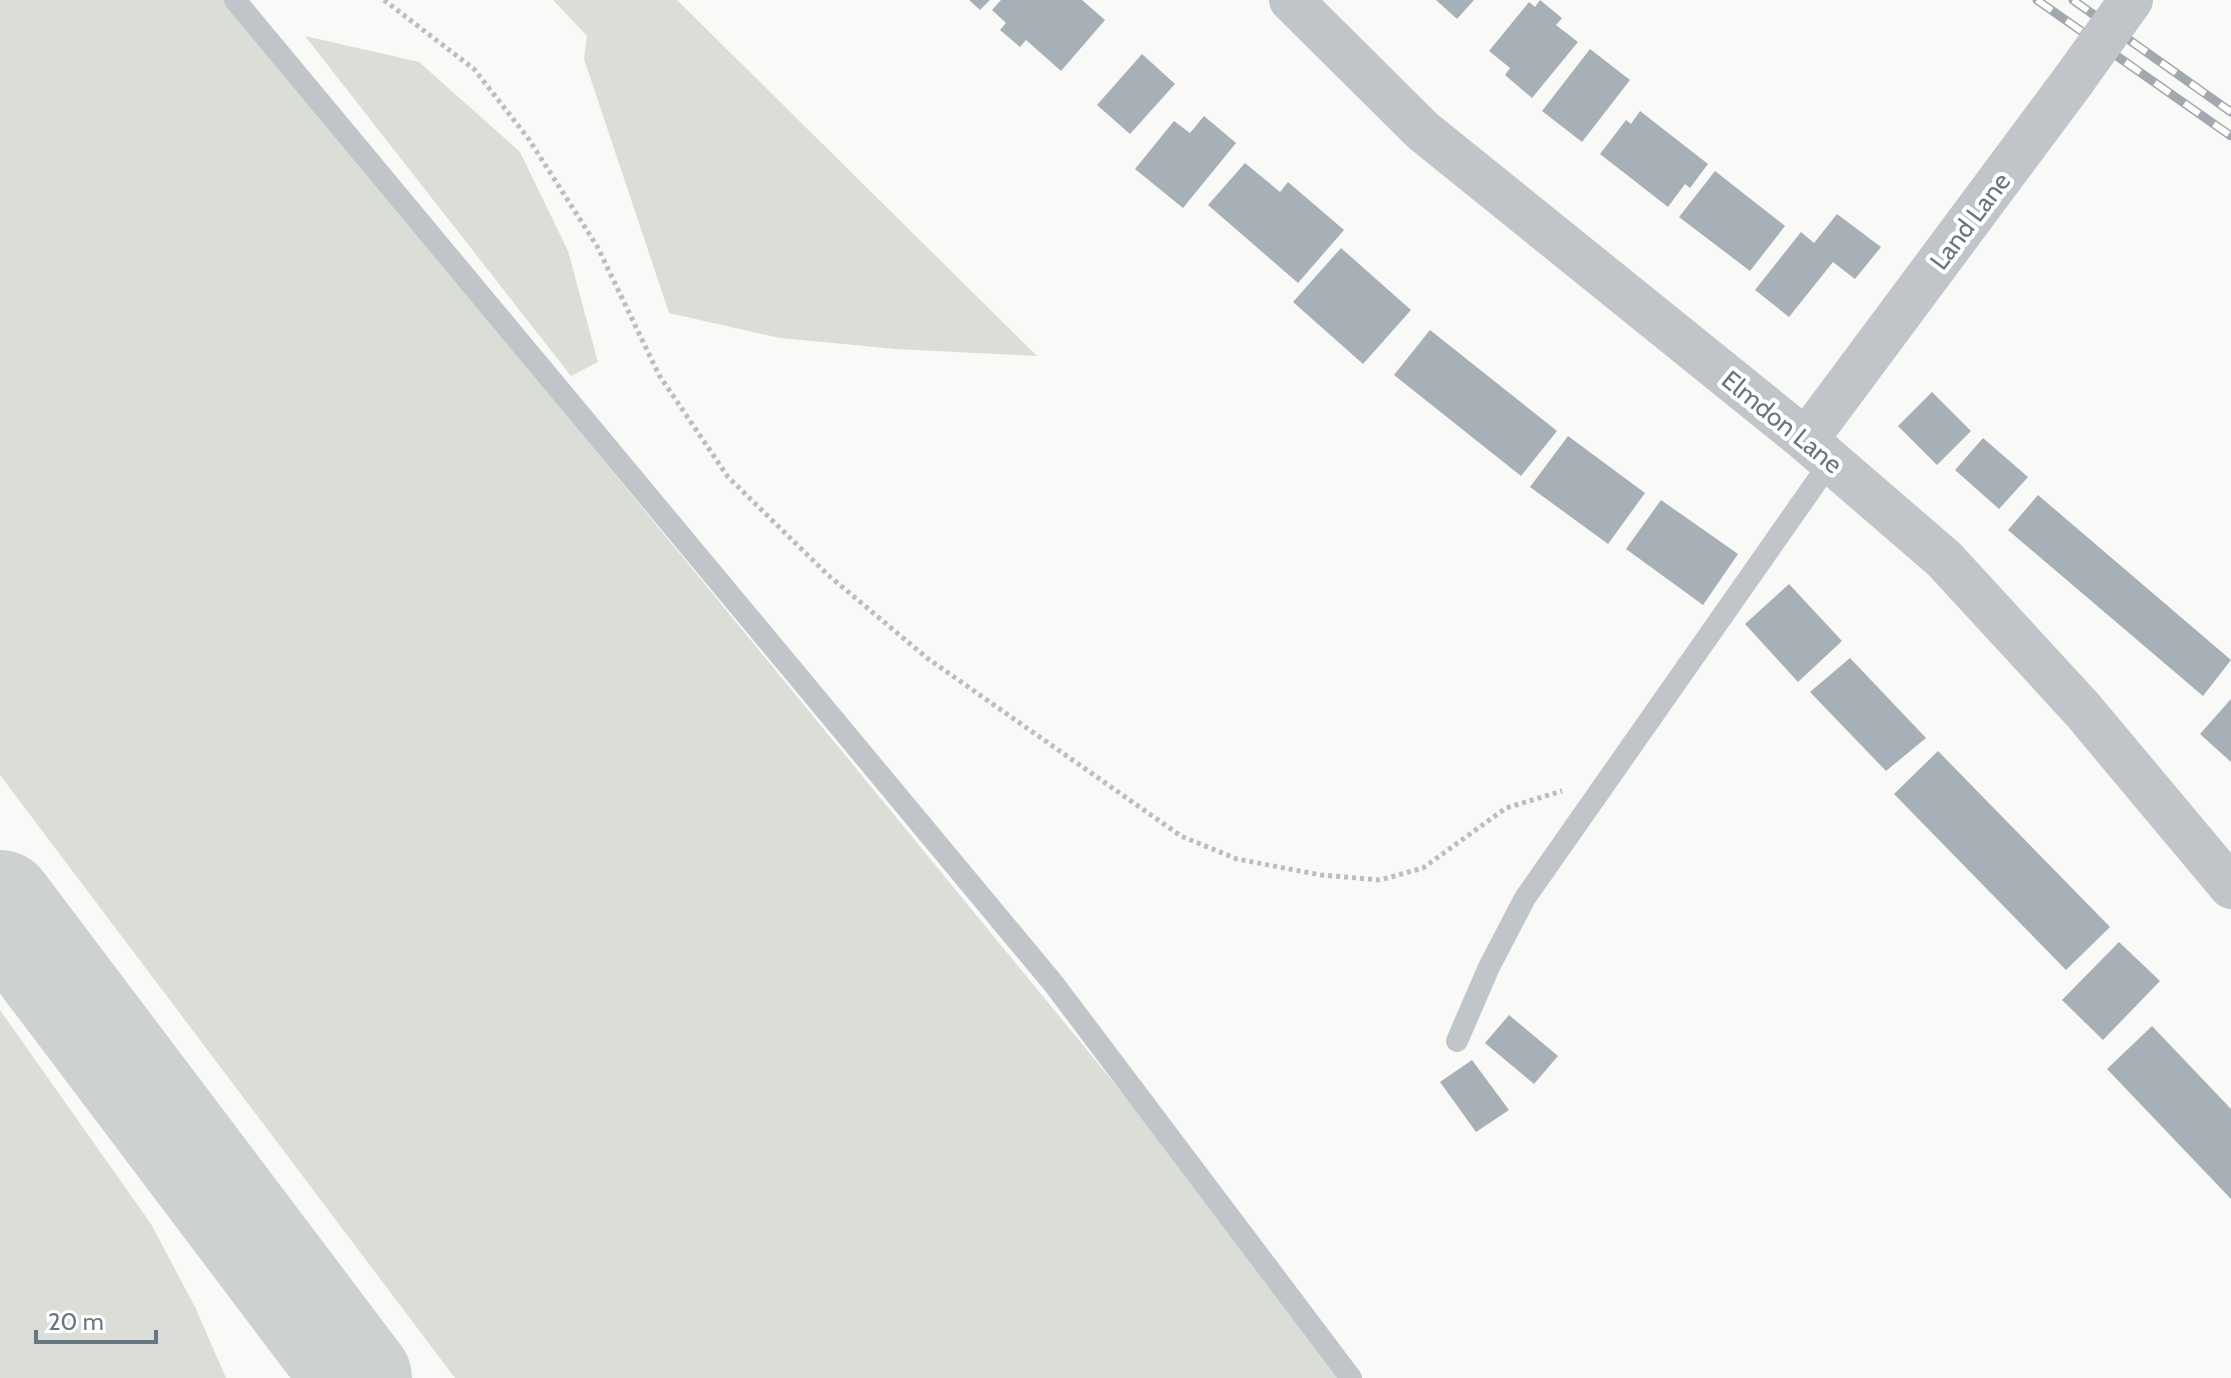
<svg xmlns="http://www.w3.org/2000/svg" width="2231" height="1378" viewBox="0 0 2231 1378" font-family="Cabin,sans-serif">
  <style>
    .green { fill: #daded7 }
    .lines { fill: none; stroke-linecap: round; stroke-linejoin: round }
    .taxiway { stroke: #ced1d2; stroke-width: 108 }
    .building { fill: #a8b0b7 }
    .path { stroke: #bbbec1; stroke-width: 5; stroke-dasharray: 4 4; stroke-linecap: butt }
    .lane { stroke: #c0c5c9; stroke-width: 22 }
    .street { stroke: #c0c5c9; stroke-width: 44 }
    .rail-casing { stroke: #a2a9ae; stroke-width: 9 }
    .rail { stroke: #fff; stroke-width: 6; stroke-dasharray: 18; stroke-linecap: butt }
    .street-bridge { stroke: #c0c5c9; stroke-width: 44 }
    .labels { text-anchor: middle; stroke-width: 8; stroke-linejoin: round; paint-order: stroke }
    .street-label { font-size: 26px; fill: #667681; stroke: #fff }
  </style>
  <rect width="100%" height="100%" fill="#f9f9f7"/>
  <!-- green -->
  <g class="green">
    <polygon points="0,0 231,0 348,149 1356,1378 455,1378 0,775"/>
    <polygon points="553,0 677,0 1037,356 896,349 780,338 669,313 584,59 587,36"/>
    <polygon points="305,36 419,62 520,152 568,251 598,362 571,376"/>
    <polygon points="0,1010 151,1224 195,1307 226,1378 0,1378"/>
  </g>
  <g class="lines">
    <!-- taxiway -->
    <polyline class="taxiway" points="0,904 358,1378"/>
  </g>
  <!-- building -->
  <g class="building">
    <polygon points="969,0 990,0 980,10"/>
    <polygon points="1001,0 1082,0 1105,20 1061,71 1026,40 1020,47 1000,30 1006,23 992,10"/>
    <polygon points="1436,0 1474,0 1457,19"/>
    <polygon points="1540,0 1562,18 1556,25 1578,42 1532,98 1505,75 1510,68 1489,51 1529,2 1535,7"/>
    <polygon points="1590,49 1630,80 1582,142 1542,111"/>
    <polygon points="1142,54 1175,84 1130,134 1097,105"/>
    <polygon points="1640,111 1708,164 1690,188 1685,184 1668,207 1600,154 1626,120 1631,124"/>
    <polygon points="1204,116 1236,143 1183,208 1135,169 1174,121 1190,133"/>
    <polygon points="1245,163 1280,192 1288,182 1344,230 1298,283 1208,205"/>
    <polygon points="1715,171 1785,226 1750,271 1679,217"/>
    <polygon points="1837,214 1881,247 1855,279 1833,262 1789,317 1755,290 1801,232 1814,243"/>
    <polygon points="1341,248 1411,310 1363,364 1293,302"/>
    <polygon points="1430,330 1557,431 1521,476 1394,375"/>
    <polygon points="1932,392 1971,431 1937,465 1898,426"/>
    <polygon points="1568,436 1645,493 1608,544 1530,487"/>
    <polygon points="1983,438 2028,477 1999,509 1955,470"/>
    <polygon points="2038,495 2231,660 2203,696 2008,530"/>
    <polygon points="1661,500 1738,554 1703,605 1626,549"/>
    <polygon points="1789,584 1842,641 1798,682 1745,624"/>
    <polygon points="1850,658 1926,738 1886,771 1810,692"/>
    <polygon points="2231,699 2231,762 2200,734"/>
    <polygon points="1938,751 2110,927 2066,970 1894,794"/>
    <polygon points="2119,942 2160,981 2103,1040 2062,1000"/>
    <polygon points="1509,1015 1558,1056 1534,1084 1485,1043"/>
    <polygon points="2152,1026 2231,1109 2231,1199 2107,1069"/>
    <polygon points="1472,1060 1509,1110 1476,1132 1440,1082"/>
  </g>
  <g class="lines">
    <!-- path -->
    <polyline class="path" points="384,0 474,69 528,138 597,246 659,375 728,477 828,575 927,658 1181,836 1237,859 1321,875 1380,880 1423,868 1506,808 1562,791"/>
    <!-- lane -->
    <g class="lane">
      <polyline points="235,0 1053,983 1351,1378"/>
      <polyline points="1457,1041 1489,967 1525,898 1831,461"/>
    </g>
    <!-- street -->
    <g class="street">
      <polyline points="1291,0 1423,131 1806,440 1944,559 2082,709 2231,887"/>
      <polyline points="1806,440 2073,81"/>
    </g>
    <!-- rail casing -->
    <g class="rail-casing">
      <g id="rail">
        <polyline points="2037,0 2231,136"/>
        <polyline points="2073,0 2231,112"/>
      </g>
    </g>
    <!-- rail -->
    <use href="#rail" class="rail"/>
    <!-- street-bridge -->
    <polyline class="street-bridge" points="2073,81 2131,0"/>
  </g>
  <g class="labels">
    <!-- street labels -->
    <g class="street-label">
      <text transform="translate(1970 221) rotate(-53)" y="9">Land Lane</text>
      <text transform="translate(1782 422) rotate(39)" y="9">Elmdon Lane</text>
    </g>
  </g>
  <!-- scale -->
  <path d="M36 1330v12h120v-12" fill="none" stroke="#667681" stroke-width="4"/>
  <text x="48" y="1330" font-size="24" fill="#667681" stroke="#ffffff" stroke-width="6" paint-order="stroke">20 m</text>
</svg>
